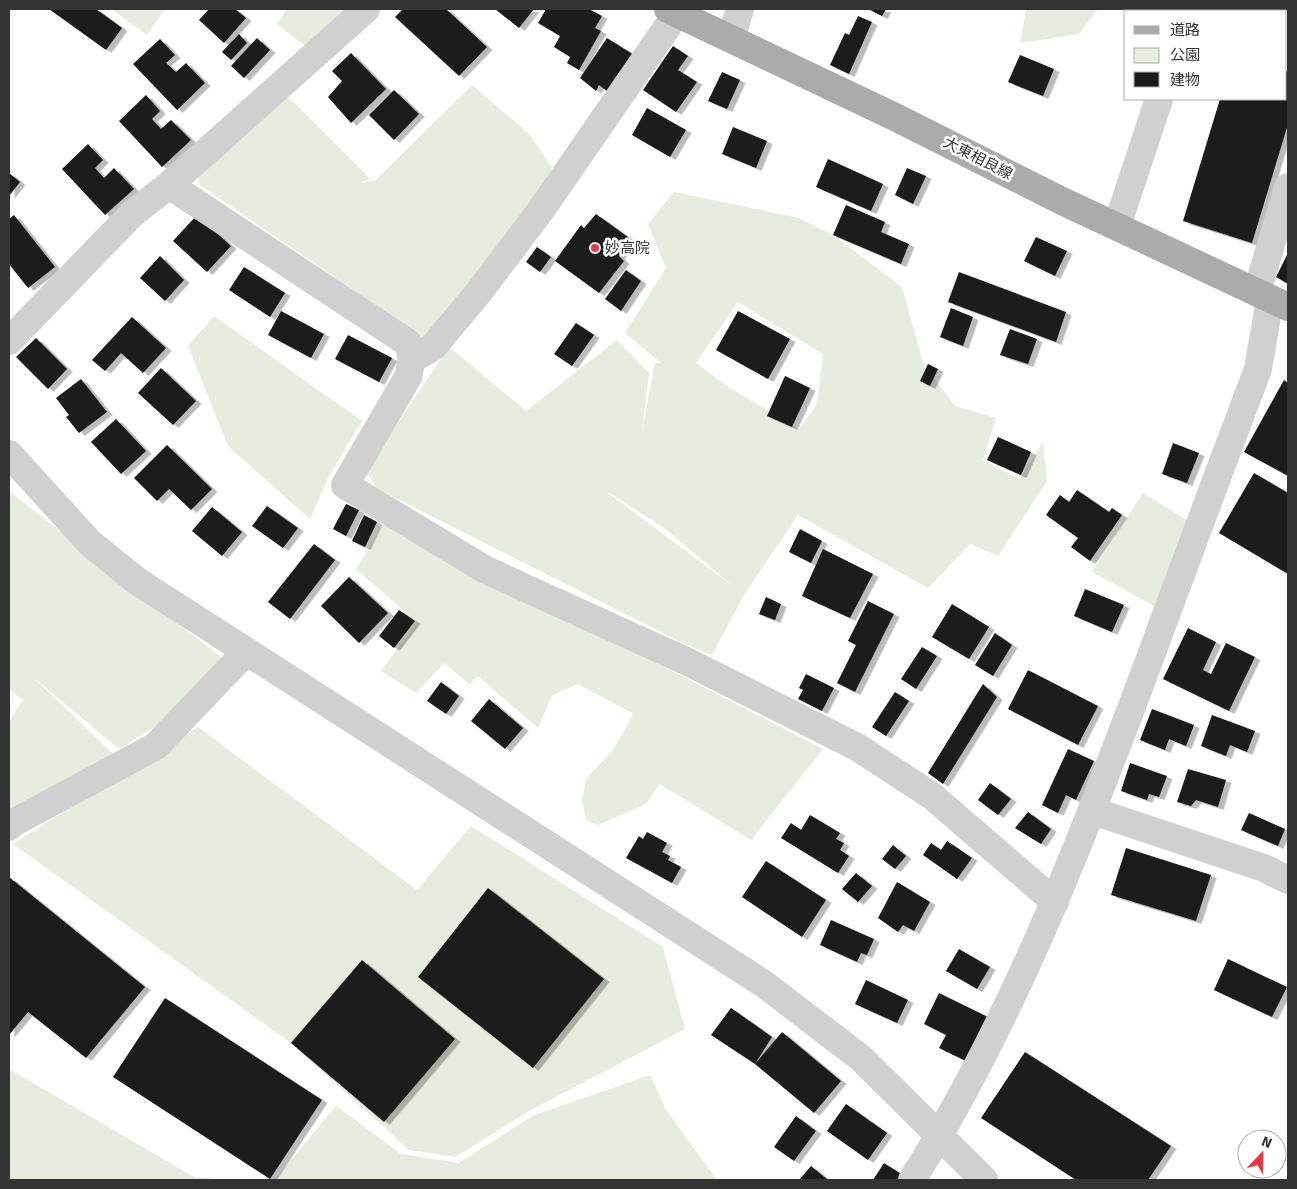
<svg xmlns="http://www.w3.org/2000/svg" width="1297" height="1189" viewBox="0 0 1297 1189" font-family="Signika,'Noto Sans JP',sans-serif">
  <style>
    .green { fill: #e6ecdf; fill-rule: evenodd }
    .building { fill: #1a1a1a; filter: url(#shadow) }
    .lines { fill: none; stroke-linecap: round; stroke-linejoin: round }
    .minor { stroke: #d0d0d0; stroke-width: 28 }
    .major { stroke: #ababab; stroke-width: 28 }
    .poi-dot { fill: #e63946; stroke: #fff; stroke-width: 2 }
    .labels { text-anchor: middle; stroke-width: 5; stroke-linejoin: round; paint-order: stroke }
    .street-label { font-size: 15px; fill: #333; stroke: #fff }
    .poi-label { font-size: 15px; fill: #333; stroke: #fff; text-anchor: start }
  </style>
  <defs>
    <filter id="shadow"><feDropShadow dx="5.5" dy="3" stdDeviation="0" flood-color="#0004"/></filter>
  </defs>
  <rect width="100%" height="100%" fill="#fff"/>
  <!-- green -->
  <g class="green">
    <polygon points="111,9 165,9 147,35"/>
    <polygon points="287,9 350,9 305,46 277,24"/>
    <polygon points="1026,9 1098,9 1079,34 1020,43"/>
    <polygon points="472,85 529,134 552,167 545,183 428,341 200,185 197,172 288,97 370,179 358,183 376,180"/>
    <path d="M 674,192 L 799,218 L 833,235 L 902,287 L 924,365 L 955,406 L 996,418 L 983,460 L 1020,479 L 1043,442 L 1047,481 L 998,556 L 970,544 L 928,588 L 798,515 L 744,595 L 712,655 L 687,645 L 376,488 L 366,470 L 449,347 L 526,411 L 617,340 L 649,373 L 642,431 L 655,363 L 661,363 L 625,333 L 666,268 L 648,224 ZM 738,302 L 823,354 L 817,404 L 797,432 L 797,428 L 727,386 L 696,363 ZM 608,492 L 667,530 L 734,587 L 608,493 Z"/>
    <polygon points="214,316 362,421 328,478 310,519 228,446 188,346"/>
    <polygon points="9,491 222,658 175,714 119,749 32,676 113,754 9,814 9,721 23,700 9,690"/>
    <polygon points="1143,493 1192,523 1158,608 1092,572"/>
    <polygon points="385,522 823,749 751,840 660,784 646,804 598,825 586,820 582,800 586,779 613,750 634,714 578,684 552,695 538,728 478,676 469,684 444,663 416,693 381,671 417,622 356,569"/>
    <polygon points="198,727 417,890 471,826 663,947 685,1029 529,1111 455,1157 409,1150 291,1043 13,844"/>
    <polygon points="9,1069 194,1177 226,1180 9,1180"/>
    <polygon points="650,1075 666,1110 717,1180 274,1180 336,1106 401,1154 459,1163 532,1116"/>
  </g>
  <!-- building -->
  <g class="building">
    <polygon points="49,9 96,9 122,28 106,50"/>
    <polygon points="209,9 235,9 246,18 224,43 199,20"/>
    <polygon points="403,9 446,9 487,47 459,76 395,17"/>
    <polygon points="495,9 534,9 519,28"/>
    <polygon points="546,9 589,9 602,16 595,28 601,31 579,70 567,63 570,57 554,47 560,36 538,23"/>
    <polygon points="868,9 886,9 882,16"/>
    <polygon points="858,16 872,22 849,74 830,65 845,33 849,35"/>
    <polygon points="239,34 247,43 231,60 222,52"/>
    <polygon points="257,38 270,50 244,78 231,66"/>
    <polygon points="607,38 634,55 608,92 599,85 596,91 580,78"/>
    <polygon points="160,39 175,55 166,63 176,72 186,63 205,83 177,110 133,64"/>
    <polygon points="673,46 688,56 678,70 697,82 676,112 643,90"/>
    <polygon points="351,53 386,89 351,123 328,97 342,81 332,71"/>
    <polygon points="1020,55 1054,69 1043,96 1008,82"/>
    <polygon points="1286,71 1288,72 1288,124 1252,243 1183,221 1220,99 1286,99"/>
    <polygon points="722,72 740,80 727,109 708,101"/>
    <polygon points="394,90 419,114 394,140 369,115"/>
    <polygon points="146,95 160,111 152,119 161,129 171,120 191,140 162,167 119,121"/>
    <polygon points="647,108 686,130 670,157 632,135"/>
    <polygon points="733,127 767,141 756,168 722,154"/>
    <polygon points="88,144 103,160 95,168 104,178 114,168 134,189 105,215 62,169"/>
    <polygon points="828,159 883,184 871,211 816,187"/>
    <polygon points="907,168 926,176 913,204 895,195"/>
    <polygon points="9,173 20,182 9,196"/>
    <polygon points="846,205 885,222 881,232 909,244 901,264 833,235"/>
    <polygon points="596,214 632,240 619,256 624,261 599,293 555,261 581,225 584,228"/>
    <polygon points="14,215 55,267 28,288 9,264 9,219"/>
    <polygon points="197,215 231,246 207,272 173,241"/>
    <polygon points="1036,237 1067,251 1055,276 1024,261"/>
    <polygon points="537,247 551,257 540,272 526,262"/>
    <polygon points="1288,253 1288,284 1276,277"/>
    <polygon points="160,256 184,280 165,301 140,278"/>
    <polygon points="244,267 285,293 270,317 229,290"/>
    <polygon points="626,270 641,281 621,311 605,299"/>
    <polygon points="959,272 1066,312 1056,342 948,302"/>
    <polygon points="951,308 973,317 963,346 940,337"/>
    <polygon points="281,311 324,334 311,358 268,335"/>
    <polygon points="738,311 790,339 768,379 716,350"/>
    <polygon points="132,317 166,348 143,373 121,353 105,371 92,360"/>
    <polygon points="576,323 594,335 572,366 554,354"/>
    <polygon points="1010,329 1037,339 1028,364 1000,355"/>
    <polygon points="348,335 392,358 379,382 335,359"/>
    <polygon points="36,338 67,369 48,389 16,357"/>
    <polygon points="928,364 938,369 930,386 920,381"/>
    <polygon points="161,368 196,401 173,425 138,393"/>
    <polygon points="785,376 810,388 792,427 767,416"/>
    <polygon points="81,379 107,412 79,433 66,417 69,415 56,398"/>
    <polygon points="1284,380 1288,383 1288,476 1244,452"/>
    <polygon points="116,419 146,451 121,474 91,442"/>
    <polygon points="998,437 1031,452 1021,475 987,460"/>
    <polygon points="1173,443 1199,453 1187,483 1162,474"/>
    <polygon points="167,445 212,489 191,510 169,489 157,501 134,478"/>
    <polygon points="1254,473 1288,493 1288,574 1219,533"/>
    <polygon points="1077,490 1109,512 1112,508 1122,515 1090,561 1071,547 1078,538 1046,515 1060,495 1069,502"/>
    <polygon points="346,504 359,510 346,536 333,529"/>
    <polygon points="267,506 298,528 283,548 252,526"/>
    <polygon points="212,507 242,532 222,556 192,531"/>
    <polygon points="364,515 377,522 365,547 352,541"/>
    <polygon points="800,529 822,541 811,563 789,552"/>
    <polygon points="314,544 335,560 290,619 268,602"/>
    <polygon points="823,549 873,574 850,618 802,596"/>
    <polygon points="349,577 388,613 359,643 321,606"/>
    <polygon points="1085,589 1124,605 1112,632 1074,616"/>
    <polygon points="766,597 781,604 775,620 759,614"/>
    <polygon points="868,601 894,614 855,692 837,683 856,645 848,641"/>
    <polygon points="952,604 989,627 969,659 932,637"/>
    <polygon points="399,610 415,621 394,648 379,636"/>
    <polygon points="1188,628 1216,642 1203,670 1211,674 1226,643 1255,657 1229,711 1163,679"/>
    <polygon points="995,633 1012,645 993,676 975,665"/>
    <polygon points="922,647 937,656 916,689 901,679"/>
    <polygon points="1028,670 1098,706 1078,745 1008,709"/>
    <polygon points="806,674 834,688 822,711 798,699 803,690 799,688"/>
    <polygon points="441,682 459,696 446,714 427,701"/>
    <polygon points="983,684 997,697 943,784 928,773"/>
    <polygon points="895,692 909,701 886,736 872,727"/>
    <polygon points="489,699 523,728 505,749 471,721"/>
    <polygon points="1152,709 1194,725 1186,746 1169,739 1165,750 1140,740"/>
    <polygon points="1212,715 1255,731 1247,752 1230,745 1226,756 1201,746"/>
    <polygon points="1068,749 1094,761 1076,800 1066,795 1058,813 1042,805"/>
    <polygon points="1130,763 1167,776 1159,797 1149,794 1147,800 1121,791"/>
    <polygon points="1188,769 1226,780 1218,807 1196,800 1191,806 1177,802"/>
    <polygon points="990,783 1011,799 998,815 978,800"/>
    <polygon points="1028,812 1051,829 1041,844 1015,828"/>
    <polygon points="1249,813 1285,829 1278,846 1241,830"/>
    <polygon points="810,815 840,833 836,839 844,843 840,850 849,856 838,873 781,838 791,823 801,830"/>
    <polygon points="647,832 667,843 662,852 670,856 668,860 681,867 672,883 626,858 639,836 643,839"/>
    <polygon points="947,841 972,858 957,879 923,855 931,843 941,850"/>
    <polygon points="893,845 906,856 895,869 882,859"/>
    <polygon points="1126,848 1211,875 1196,921 1111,895"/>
    <polygon points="766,861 826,900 802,937 742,897"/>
    <polygon points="856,873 872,886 858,902 842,889"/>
    <polygon points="9,877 145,987 86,1058 28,1012 9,1035"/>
    <polygon points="897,882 930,902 914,931 903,925 898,932 878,918"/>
    <polygon points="488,888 604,979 533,1068 418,977"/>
    <polygon points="831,920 874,939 867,955 861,953 857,962 820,945"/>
    <polygon points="959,949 990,967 977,989 946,971"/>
    <polygon points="1228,959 1287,987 1272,1017 1214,990"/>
    <polygon points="362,960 455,1039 384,1122 291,1043"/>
    <polygon points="866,980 908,1000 897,1023 855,1004"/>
    <polygon points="939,993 988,1017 966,1061 939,1048 946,1035 924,1024"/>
    <polygon points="165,998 322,1100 270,1179 113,1077"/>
    <polygon points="731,1008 772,1037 755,1064 782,1032 841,1081 814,1113 755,1064 711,1035"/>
    <polygon points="1025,1052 1171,1146 1148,1180 1076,1180 981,1118"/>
    <polygon points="846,1104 887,1133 868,1160 827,1131"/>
    <polygon points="796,1116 816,1131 794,1161 774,1147"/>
    <polygon points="884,1163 901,1174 897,1180 873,1180"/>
    <polygon points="811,1166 828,1180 799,1180"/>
  </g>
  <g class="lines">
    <!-- minor -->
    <g class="minor">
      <polyline points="1189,11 1190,9"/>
      <polyline points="731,38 740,9"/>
      <polyline points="169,185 408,343 412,359 408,377 345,485 486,570 688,662 857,747 932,796 1055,902"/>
      <polyline points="1117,226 1159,99"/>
      <polyline points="1257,292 1288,187"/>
      <polyline points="9,341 132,214 169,185 366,9"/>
      <polyline points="412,359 433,347 479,292 541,210 677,13"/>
      <polyline points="9,454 90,543 137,581 764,984 862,1059 984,1180"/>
      <polyline points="1093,811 1264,868 1288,880"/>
      <polyline points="9,827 13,823 156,746 246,652"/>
      <path d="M 912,1180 C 1009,1026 1076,855 1140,685 C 1179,580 1218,474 1258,369 L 1270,299"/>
    </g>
    <!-- major -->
    <polyline class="major" points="668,9 895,117 1062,201 1288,307"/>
  </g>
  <!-- markers -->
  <circle class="poi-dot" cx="595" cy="248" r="5"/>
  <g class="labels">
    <!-- street labels -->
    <g class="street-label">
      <text transform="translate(978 158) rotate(27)" y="5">大東相良線</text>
    </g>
    <!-- poi labels -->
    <g class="poi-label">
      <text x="605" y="253">妙高院</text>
    </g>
  </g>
  <!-- border -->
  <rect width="1297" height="1189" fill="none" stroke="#333333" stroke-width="20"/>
  <!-- legend -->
  <rect x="1124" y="10" width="162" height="90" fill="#ffffff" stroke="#adadad"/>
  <rect x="1134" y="26" width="25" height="8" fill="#ababab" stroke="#adadad"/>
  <text x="1170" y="35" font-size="15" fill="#333333">道路</text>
  <rect x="1134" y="48" width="25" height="15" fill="#e6ecdf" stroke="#adadad"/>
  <text x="1170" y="60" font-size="15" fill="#333333">公園</text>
  <rect x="1134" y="72" width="25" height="15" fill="#1a1a1a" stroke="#adadad"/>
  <text x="1170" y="85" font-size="15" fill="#333333">建物</text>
  <!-- north arrow -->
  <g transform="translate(1262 1154) rotate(22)"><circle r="24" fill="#ffffff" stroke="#adadad"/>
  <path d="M0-4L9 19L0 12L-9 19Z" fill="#e63946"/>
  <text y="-8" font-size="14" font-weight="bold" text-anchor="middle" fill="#333333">N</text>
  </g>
</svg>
